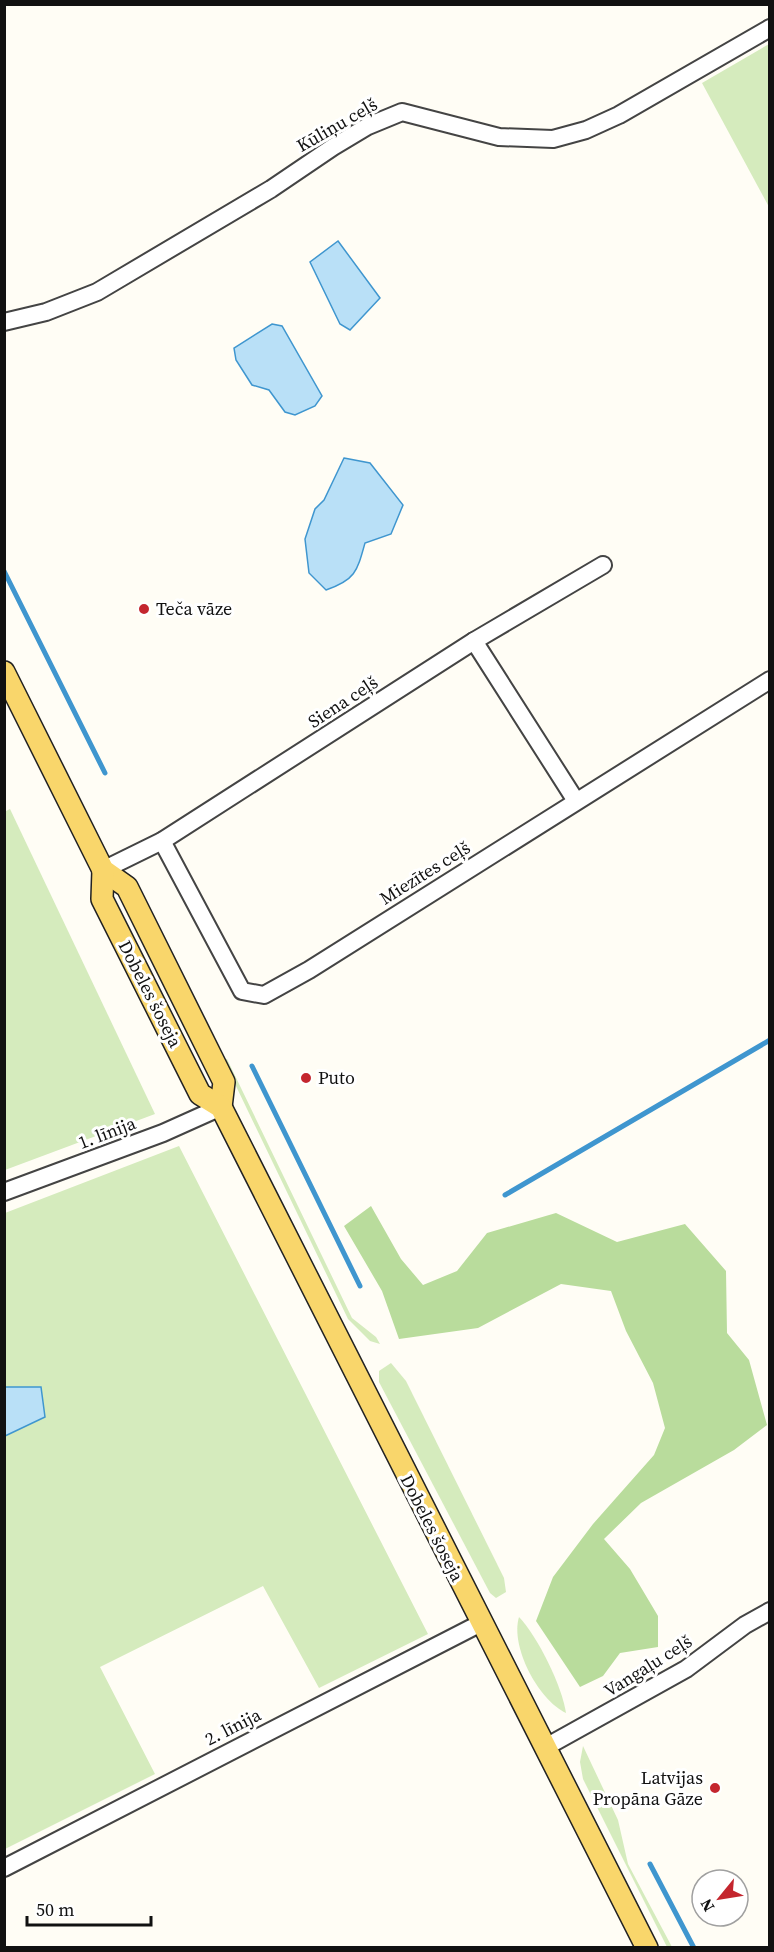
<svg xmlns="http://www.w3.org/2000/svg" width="774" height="1952" viewBox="0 0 774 1952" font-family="'Source Serif 4',serif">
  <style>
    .green { fill: #d5ebbd }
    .forest { fill: #b9dc9c }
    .water { fill: #b9e0f7; stroke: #3f96cf; stroke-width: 1.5 }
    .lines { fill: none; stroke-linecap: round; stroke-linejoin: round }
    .stream { stroke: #3f96cf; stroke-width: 5 }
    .minor-casing { stroke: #444; stroke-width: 20 }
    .major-casing { stroke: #222; stroke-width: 24 }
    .minor { stroke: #fff; stroke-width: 16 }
    .major { stroke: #f9d66b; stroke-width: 21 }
    .poi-dot { fill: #c4262e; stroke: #fff; stroke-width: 2 }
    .labels { text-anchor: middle; stroke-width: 6; stroke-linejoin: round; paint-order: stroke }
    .street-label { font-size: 18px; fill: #111; stroke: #fff }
    .poi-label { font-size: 18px; fill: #111; stroke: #fff; text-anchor: start }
  </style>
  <rect width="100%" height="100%" fill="#fffdf5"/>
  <!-- green -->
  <g class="green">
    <polygon points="769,44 769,207 702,83"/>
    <polygon points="10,809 155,1114 5,1170 4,812"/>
    <polygon points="223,1059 227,1059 352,1318 376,1337 380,1344 370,1341 348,1319"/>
    <polygon points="179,1146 428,1634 319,1688 263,1586 100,1667 155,1774 5,1849 5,1213"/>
    <polygon points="391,1363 406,1381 504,1578 506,1592 496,1598 490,1593 379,1382 379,1371"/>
    <path d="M 519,1617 C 538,1637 562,1686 566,1713 C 538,1700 510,1646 519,1617 Z"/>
    <polygon points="583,1746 618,1820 628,1864 672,1947 667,1947 583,1779 580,1762"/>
  </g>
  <!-- forest -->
  <polygon class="forest" points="371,1206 401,1259 423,1285 457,1271 487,1233 556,1213 617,1242 685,1224 726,1271 727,1333 749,1360 767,1425 734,1450 641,1503 604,1539 630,1569 658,1616 658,1647 620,1653 603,1676 580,1687 536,1621 553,1577 593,1524 654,1455 665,1428 653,1383 626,1331 611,1291 561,1284 478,1328 399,1339 382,1291 344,1226"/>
  <!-- water -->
  <g class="water">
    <polygon points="338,241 380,298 350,330 340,324 310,262"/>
    <polygon points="272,324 282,326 322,396 315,406 295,415 285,412 269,390 252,385 236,360 234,348"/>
    <path d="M 344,458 L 370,463 L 403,505 L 391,534 L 365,543 C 357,572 355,580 326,590 L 309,573 L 305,539 L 315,509 L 324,500 Z"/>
    <polygon points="5,1387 41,1387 45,1417 5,1436"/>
  </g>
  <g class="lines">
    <!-- stream -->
    <g class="stream">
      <polyline points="4,571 105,773"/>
      <polyline points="252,1066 360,1286"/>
      <polyline points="505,1195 770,1040"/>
      <polyline points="650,1864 694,1948"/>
    </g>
    <!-- minor casing -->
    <g class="minor-casing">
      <g id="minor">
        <polyline points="4,322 46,312 97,292 271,189 333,147 368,126 402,112 499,137 553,139 586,130 619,115 770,28"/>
        <polyline points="474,641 576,801"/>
        <polyline points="162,841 242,991 264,995 309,970 770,680"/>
        <polyline points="103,870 162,841 474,641 603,565"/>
        <polyline points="4,1192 163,1133 221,1107"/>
        <polyline points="544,1748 686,1669 745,1625 770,1611"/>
        <polyline points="4,1868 481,1623"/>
      </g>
    </g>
    <!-- major casing -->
    <g class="major-casing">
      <g id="major">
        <polyline points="4,672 103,870 127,887 224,1082 221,1107"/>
        <polyline points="103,870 102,899 200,1094 221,1107 647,1948"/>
      </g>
    </g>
    <!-- minor -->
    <use href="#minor" class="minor"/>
    <!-- major -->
    <use href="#major" class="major"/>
  </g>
  <!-- markers -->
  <g class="poi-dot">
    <circle cx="144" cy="609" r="6"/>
    <circle cx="306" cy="1078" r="6"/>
    <circle cx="715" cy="1788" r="6"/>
  </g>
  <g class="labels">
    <!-- street labels -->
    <g class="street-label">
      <text transform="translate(337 125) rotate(-30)" y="6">Kūliņu ceļš</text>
      <text transform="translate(343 702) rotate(-33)" y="6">Siena ceļš</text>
      <text transform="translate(425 873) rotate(-32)" y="6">Miezītes ceļš</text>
      <text transform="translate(150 994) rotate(63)" y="6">Dobeles šoseja</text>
      <text transform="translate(107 1133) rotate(-21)" y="6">1. līnija</text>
      <text transform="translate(432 1528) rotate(63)" y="6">Dobeles šoseja</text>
      <text transform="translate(648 1666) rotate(-32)" y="6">Vangaļu ceļš</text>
      <text transform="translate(233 1727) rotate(-27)" y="6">2. līnija</text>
    </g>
    <!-- poi labels -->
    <g class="poi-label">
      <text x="156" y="615">Teča vāze</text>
      <text x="318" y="1084">Puto</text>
      <text x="703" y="1784" text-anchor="end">Latvijas<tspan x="703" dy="21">Propāna Gāze</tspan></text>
    </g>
  </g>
  <!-- border -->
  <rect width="774" height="1952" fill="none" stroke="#111111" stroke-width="12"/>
  <!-- north arrow -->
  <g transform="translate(720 1898) rotate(240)"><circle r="28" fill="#ffffff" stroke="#a0a0a0" stroke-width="1.5"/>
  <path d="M0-4.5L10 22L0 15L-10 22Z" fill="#c4262e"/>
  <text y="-9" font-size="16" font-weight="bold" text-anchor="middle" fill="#111111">N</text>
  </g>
  <!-- scale -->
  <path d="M27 1916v9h124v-9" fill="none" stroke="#111111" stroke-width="3"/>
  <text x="36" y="1916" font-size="18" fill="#111111" stroke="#ffffff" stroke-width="4.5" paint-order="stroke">50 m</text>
</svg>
